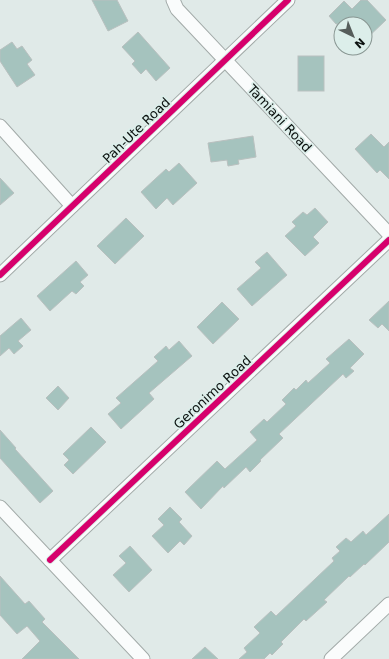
<svg xmlns="http://www.w3.org/2000/svg" width="389" height="659" viewBox="0 0 389 659" font-family="'DejaVu Sans',sans-serif">
  <style>
    .building { fill: #a5c3be; stroke: #b9c0bf }
    .lines { fill: none; stroke-linecap: round; stroke-linejoin: round }
    .street-casing { stroke: #a2aaa8; stroke-width: 15 }
    .street { stroke: #fafcfc; stroke-width: 13 }
    .cycleway-casing { stroke: #dceeea; stroke-width: 8 }
    .cycleway { stroke: #d6006c; stroke-width: 6 }
    .labels { text-anchor: middle; stroke-width: 3.5; stroke-linejoin: round; paint-order: stroke }
    .street-label { font-size: 13px; fill: #0b110f; stroke: #dceeea }
  </style>
  <rect width="100%" height="100%" fill="#e0eae8"/>
  <!-- building -->
  <g class="building">
    <polygon points="92,0 117,0 128,21 108,31"/>
    <polygon points="361,0 367,0 386,20 365,40 365,24 336,24 329,16 344,1 352,9"/>
    <polygon points="138,32 170,68 156,81 146,69 141,74 132,64 135,61 122,47"/>
    <polygon points="12,42 17,49 22,46 32,60 27,64 35,75 17,87 0,61 0,50"/>
    <rect x="298" y="56" width="26" height="35"/>
    <polygon points="371,134 384,147 389,142 389,179 380,170 377,173 355,149"/>
    <polygon points="253,136 256,157 238,160 239,164 228,166 227,160 211,162 208,143"/>
    <polygon points="179,163 197,183 173,205 167,198 156,209 141,192 166,169 169,172"/>
    <polygon points="0,178 14,193 0,205"/>
    <polygon points="315,208 328,222 313,237 319,243 305,256 285,236 296,226 292,222 303,212 307,215"/>
    <polygon points="126,218 144,236 115,264 97,246"/>
    <polygon points="267,252 287,275 252,306 237,289 261,268 255,262"/>
    <polygon points="76,261 88,275 80,282 84,286 76,294 72,291 50,311 37,296"/>
    <polygon points="389,301 389,331 382,324 378,328 369,320"/>
    <polygon points="222,302 239,319 213,344 197,327"/>
    <polygon points="21,318 31,330 18,341 23,346 14,354 9,348 0,356 0,336"/>
    <polygon points="349,339 364,354 350,368 354,371 346,378 343,374 279,434 283,438 260,460 261,461 250,472 246,467 224,488 223,486 201,509 185,492 217,461 225,469 257,440 250,432 264,419 267,422 286,404 282,400 294,388 296,390 306,380 308,383 330,363 326,359"/>
    <polygon points="179,341 192,356 149,393 154,399 121,429 108,414 121,403 116,398 158,361 154,357 166,346 169,350"/>
    <polygon points="58,386 69,398 58,410 46,398"/>
    <polygon points="91,427 106,442 73,474 64,465 69,460 63,454"/>
    <polygon points="0,430 16,448 15,449 53,491 40,503 0,458"/>
    <polygon points="170,507 182,519 179,522 192,536 184,545 180,541 168,553 152,536 164,525 158,519"/>
    <polygon points="389,514 389,542 365,565 364,564 350,577 349,576 324,600 327,602 306,621 304,619 281,642 283,644 272,655 270,653 264,659 239,659 247,652 244,648 260,633 254,627 271,611 276,616 334,561 332,558 340,551 336,547 346,538 351,542 363,531 366,535"/>
    <polygon points="130,546 152,570 129,592 113,575 126,563 119,556"/>
    <polygon points="0,576 25,604 29,601 45,619 42,622 79,659 22,659 40,641 27,626 17,634 0,615"/>
    <polygon points="205,647 218,659 192,659"/>
  </g>
  <g class="lines">
    <!-- street casing -->
    <g class="street-casing">
      <g id="street">
        <polyline points="173,0 177,9 389,234"/>
        <polyline points="0,126 72,206"/>
        <polyline points="0,275 288,0"/>
        <polyline points="0,507 143,659"/>
        <polyline points="50,560 389,240"/>
        <polyline points="331,659 389,604"/>
      </g>
    </g>
    <!-- street -->
    <use href="#street" class="street"/>
    <!-- cycleway casing -->
    <g class="cycleway-casing">
      <g id="cycleway">
        <polyline points="0,275 288,0"/>
        <polyline points="50,560 389,240"/>
      </g>
    </g>
    <!-- cycleway -->
    <use href="#cycleway" class="cycleway"/>
  </g>
  <g class="labels">
    <!-- street labels -->
    <g class="street-label">
      <text transform="translate(280 118) rotate(47)" y="5">Tamiani Road</text>
      <text transform="translate(136 130) rotate(-44)" y="5">Pah-Ute Road</text>
      <text transform="translate(212 392) rotate(-43)" y="5">Geronimo Road</text>
    </g>
  </g>
  <!-- north arrow -->
  <g transform="translate(353 36) rotate(137)"><circle r="19" fill="#dceeea" stroke="#889692"/>
  <path d="M0-3L7 15L0 10L-7 15Z" fill="#565d5b"/>
  <text y="-6" font-size="11" font-weight="bold" text-anchor="middle" fill="#0b110f">N</text>
  </g>
</svg>
